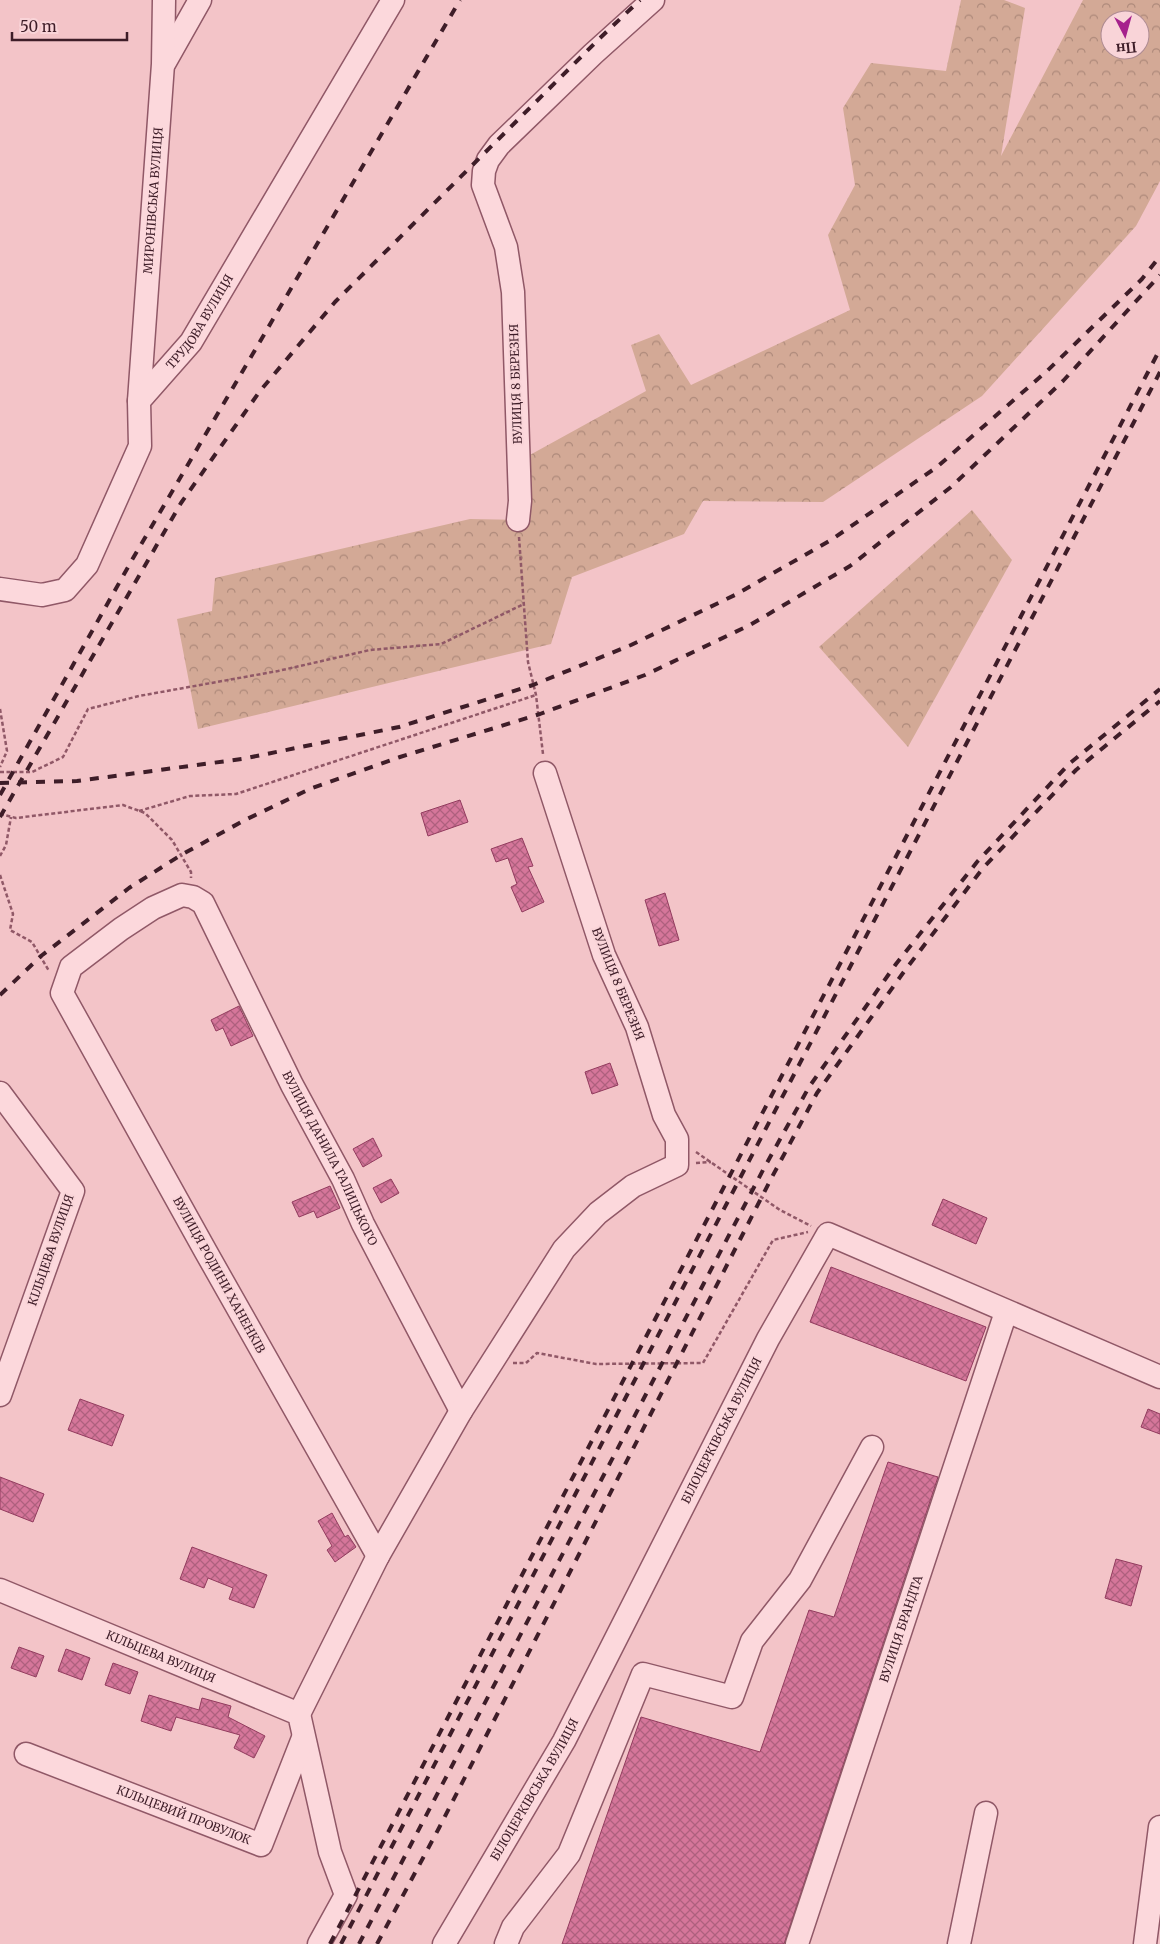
<svg xmlns="http://www.w3.org/2000/svg" width="1160" height="1944" viewBox="0 0 1160 1944" font-family="Merriweather,serif">
  <style>
    .forest { fill: url(#forest-crowns); fill-rule: evenodd }
    .building { fill: url(#building-cross-hatch); stroke: #923b5e }
    .lines { fill: none; stroke-linecap: round; stroke-linejoin: round }
    .minor-casing { stroke: #905867; stroke-width: 25 }
    .path { stroke: #905867; stroke-width: 2.5; stroke-dasharray: 4 2.5; stroke-linecap: butt }
    .minor { stroke: #fcd8dc; stroke-width: 22 }
    .rail { stroke: #3e1d28; stroke-width: 4; stroke-dasharray: 9 9; stroke-linecap: butt }
    .labels { text-anchor: middle; stroke-width: 4; stroke-linejoin: round; paint-order: stroke }
    .street-label { font-size: 12px; fill: #3e1d28; stroke: #f9d4d8 }
  </style>
  <defs>
    <pattern id="forest-crowns" width="20" height="18" patternUnits="userSpaceOnUse" patternTransform="scale(1.25)"><rect width="20" height="18" fill="#d3a996"/><path d="M2 6a3 3 0 1 1 6 0M12 15a3 3 0 1 1 6 0" fill="none" stroke="#ad897a"/></pattern>
    <pattern id="building-cross-hatch" width="8" height="8" patternUnits="userSpaceOnUse" patternTransform="scale(1.25)"><rect width="8" height="8" fill="#d5769a"/><path d="M0 0l8 8M0 8l8-8" fill="none" stroke="#ae607e"/></pattern>
  </defs>
  <rect width="100%" height="100%" fill="#f3c4c8"/>
  <!-- forest -->
  <g class="forest">
    <path d="M 961,0 L 1004,0 L 1025,8 L 1001,156 L 1083,0 L 1160,0 L 1160,181 L 1136,226 L 982,396 L 823,502 L 703,501 L 684,534 L 572,577 L 551,644 L 198,729 L 177,619 L 212,611 L 215,578 L 470,519 L 529,520 L 528,456 L 646,391 L 631,345 L 659,334 L 691,385 L 850,310 L 828,235 L 855,185 L 843,108 L 871,63 L 946,71 ZM 1110,20 L 1140,20 L 1140,50 L 1110,50 Z"/>
    <polygon points="972,510 1012,560 908,747 819,647"/>
  </g>
  <!-- building -->
  <g class="building">
    <polygon points="460,800 468,822 428,836 421,813"/>
    <polygon points="522,838 533,866 528,867 544,902 522,912 511,887 517,884 508,858 496,862 491,849"/>
    <polygon points="665,893 679,940 659,946 645,900"/>
    <polygon points="239,1006 253,1036 231,1046 223,1028 216,1031 211,1020"/>
    <polygon points="610,1063 618,1085 592,1094 585,1072"/>
    <polygon points="373,1138 382,1156 363,1167 353,1149"/>
    <polygon points="391,1179 399,1193 381,1203 373,1188"/>
    <polygon points="330,1186 340,1208 317,1218 314,1211 299,1217 292,1202"/>
    <polygon points="943,1199 987,1218 976,1244 932,1225"/>
    <polygon points="831,1267 986,1327 966,1381 810,1322"/>
    <polygon points="80,1399 124,1415 112,1446 68,1430"/>
    <polygon points="1148,1409 1160,1414 1160,1434 1141,1427"/>
    <polygon points="888,1462 938,1477 784,1944 562,1944 641,1717 760,1752 809,1610 834,1617"/>
    <polygon points="0,1477 44,1494 33,1522 0,1509"/>
    <polygon points="332,1513 345,1537 348,1535 356,1547 335,1562 327,1550 332,1546 318,1521"/>
    <polygon points="192,1547 267,1575 254,1608 229,1599 233,1588 208,1578 204,1588 180,1579"/>
    <polygon points="1116,1559 1142,1566 1131,1606 1105,1598"/>
    <polygon points="19,1647 44,1656 36,1677 11,1668"/>
    <polygon points="66,1649 90,1658 82,1680 58,1671"/>
    <polygon points="113,1663 138,1672 130,1694 105,1685"/>
    <polygon points="149,1695 199,1710 202,1698 231,1706 228,1717 265,1736 254,1758 234,1748 240,1735 176,1717 171,1731 141,1721"/>
  </g>
  <g class="lines">
    <!-- minor casing -->
    <g class="minor-casing">
      <g id="minor">
        <polyline points="165,62 200,0"/>
        <path id="s1" d="M 139,401 L 163,64 L 164,0"/>
        <polyline points="518,520 520,501 513,292 506,247 483,185 484,171 488,160 499,145 593,54 653,0"/>
        <path id="s2" d="M 0,589 L 42,595 L 65,590 L 87,565 L 140,446 L 139,401 L 191,342 L 393,0"/>
        <polyline points="0,1093 73,1191 0,1395"/>
        <path id="s3" d="M 378,1556 L 206,1252 L 62,993 L 71,967 L 121,929 L 153,908 L 182,895 L 193,897 L 203,903 L 292,1085 L 343,1179 L 363,1224 L 461,1411"/>
        <path id="s4" d="M 0,1590 L 299,1714 L 330,1852 L 346,1895 L 319,1944"/>
        <polyline points="299,1714 378,1556 461,1411 564,1249 598,1213 633,1186 677,1165 677,1139 664,1115 637,1027 604,955 545,773"/>
        <path id="s5" d="M 26,1754 L 261,1845 L 303,1738"/>
        <path id="s6" d="M 444,1944 L 564,1741 L 768,1339 L 828,1234 L 1160,1377"/>
        <polyline points="506,1944 513,1927 569,1854 643,1674 732,1697 752,1641 800,1580 872,1447"/>
        <path id="s7" d="M 797,1944 L 1006,1312"/>
        <polyline points="959,1944 986,1813"/>
        <polyline points="1145,1944 1160,1827"/>
      </g>
    </g>
    <!-- path -->
    <g class="path">
      <polyline points="519,537 528,662 536,695 543,754"/>
      <polyline points="0,709 7,751 0,767"/>
      <polyline points="0,772 32,772 63,757 88,709 139,696 278,671 370,650 441,644 524,604"/>
      <polyline points="139,811 190,796 236,794 536,695"/>
      <polyline points="0,814 16,818 123,805 145,813 172,840 191,872 191,878"/>
      <polyline points="0,856 6,845 11,817"/>
      <polyline points="0,875 13,914 10,930 32,942 49,971"/>
      <polyline points="696,1152 780,1210 811,1226"/>
      <polyline points="696,1163 711,1162"/>
      <polyline points="513,1363 526,1363 537,1353 596,1364 703,1363 773,1240 808,1232"/>
    </g>
    <!-- minor -->
    <use href="#minor" class="minor"/>
    <!-- rail -->
    <g class="rail">
      <polyline points="0,783 77,781 242,759 399,727 533,685 631,645 735,595 831,540 937,467 1047,371 1142,279 1160,256"/>
      <polyline points="0,795 132,560 460,0"/>
      <polyline points="0,817 181,503 260,391 335,302 600,38 640,0"/>
      <polyline points="0,995 41,956 129,888 181,855 245,820 312,788 400,757 540,714 645,675 750,625 850,566 951,487 1063,381 1160,275"/>
      <polyline points="330,1944 1160,349"/>
      <polyline points="341,1944 1160,372"/>
      <polyline points="359,1944 763,1170 809,1087 896,964 977,862 1069,764 1160,689"/>
      <polyline points="377,1944 439,1828 772,1177 817,1093 903,973 983,868 1076,770 1160,701"/>
    </g>
  </g>
  <g class="labels">
    <!-- street labels -->
    <g class="street-label">
      <text dy="4" stroke="none"><textPath href="#s1" startOffset="201">МИРОНІВСЬКА ВУЛИЦЯ</textPath></text>
      <text dy="4" stroke="none"><textPath href="#s2" startOffset="375">ТРУДОВА ВУЛИЦЯ</textPath></text>
      <text transform="translate(516 384) rotate(-92)" y="4">ВУЛИЦЯ 8 БЕРЕЗНЯ</text>
      <text transform="translate(618 984) rotate(68)" y="4">ВУЛИЦЯ 8 БЕРЕЗНЯ</text>
      <text dy="4" stroke="none"><textPath href="#s3" startOffset="1114">ВУЛИЦЯ ДАНИЛА ГАЛИЦЬКОГО</textPath></text>
      <text transform="translate(51 1250) rotate(-71)" y="4">КІЛЬЦЕВА ВУЛИЦЯ</text>
      <text transform="translate(219 1275) rotate(61)" y="4">ВУЛИЦЯ РОДИНИ ХАНЕНКІВ</text>
      <text dy="4" stroke="none"><textPath href="#s6" startOffset="584">БІЛОЦЕРКІВСЬКА ВУЛИЦЯ</textPath></text>
      <text dy="4" stroke="none"><textPath href="#s7" startOffset="332">ВУЛИЦЯ БРАНДТА</textPath></text>
      <text dy="4" stroke="none"><textPath href="#s4" startOffset="174">КІЛЬЦЕВА ВУЛИЦЯ</textPath></text>
      <text dy="4" stroke="none"><textPath href="#s6" startOffset="179">БІЛОЦЕРКІВСЬКА ВУЛИЦЯ</textPath></text>
      <text dy="4" stroke="none"><textPath href="#s5" startOffset="169">КІЛЬЦЕВИЙ ПРОВУЛОК</textPath></text>
    </g>
  </g>
  <!-- north arrow -->
  <g transform="translate(1125 35) rotate(174)"><circle r="24" fill="#f9d4d8" stroke="#ae8b92"/>
  <path d="M0-4L9 19L0 12L-9 19Z" fill="#a6218c"/>
  <text y="-8" font-size="14" font-weight="bold" text-anchor="middle" fill="#3e1d28">Пн</text>
  </g>
  <!-- scale -->
  <path d="M12 32v8h115v-8" fill="none" stroke="#3e1d28" stroke-width="2.5"/>
  <text x="20" y="32" font-size="15" fill="#3e1d28" stroke="#f9d4d8" stroke-width="4" paint-order="stroke">50 m</text>
</svg>
